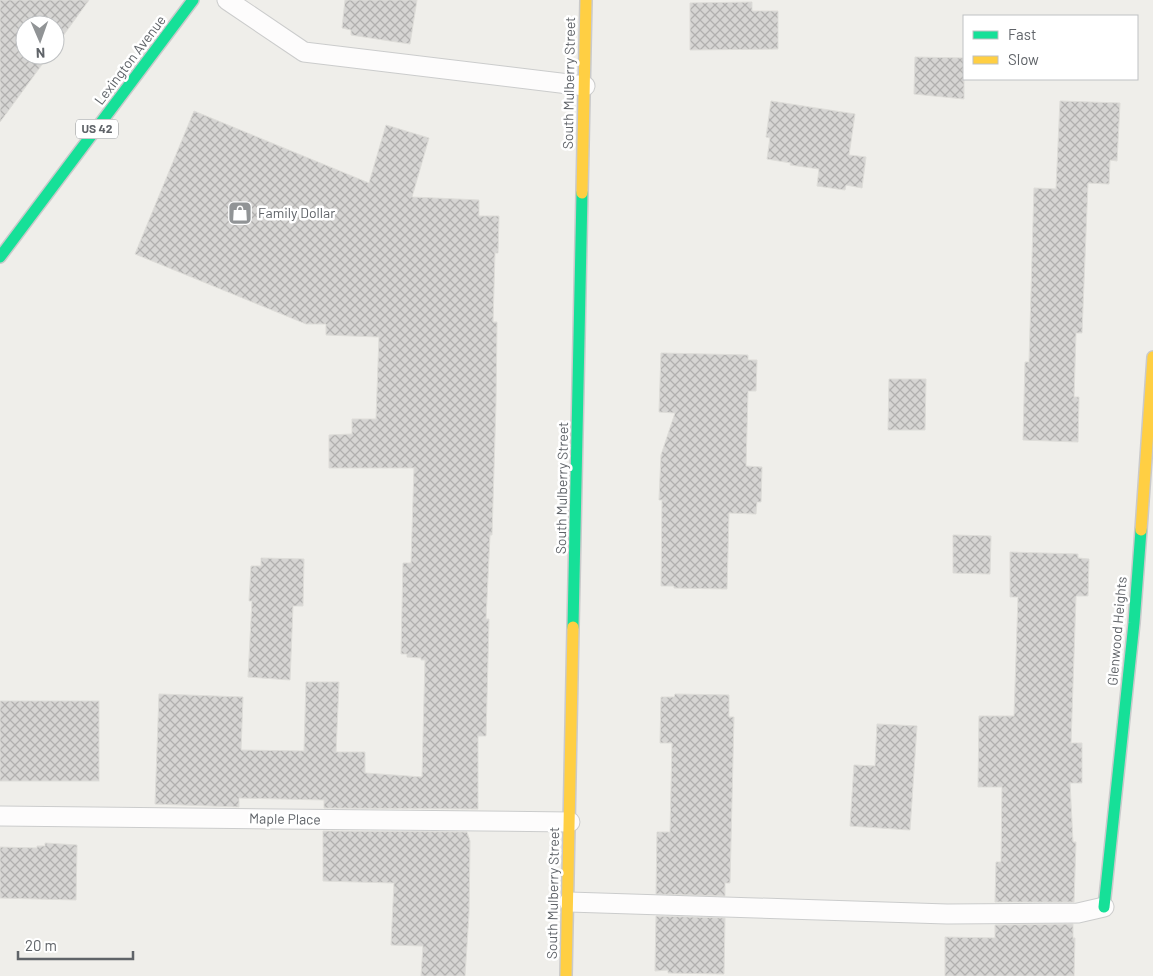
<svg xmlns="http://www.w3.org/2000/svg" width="1153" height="976" viewBox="0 0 1153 976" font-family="Barlow,sans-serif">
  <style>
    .building { fill: url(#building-cross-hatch); stroke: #deddd9 }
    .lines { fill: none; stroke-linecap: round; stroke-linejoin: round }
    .lane-casing { stroke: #cbcccc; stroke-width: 21 }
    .fast-casing { stroke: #cacacb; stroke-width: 14 }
    .slow-casing { stroke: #cacacb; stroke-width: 14 }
    .lane { stroke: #fdfcfc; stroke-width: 19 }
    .fast { stroke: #16e098; stroke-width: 11 }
    .slow { stroke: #ffcf43; stroke-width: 11 }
    .labels { text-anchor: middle; stroke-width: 5; stroke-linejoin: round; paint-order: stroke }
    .shield { fill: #fff; stroke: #8f9295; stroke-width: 1 }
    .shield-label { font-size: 12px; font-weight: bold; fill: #5f6368 }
    .street-label { font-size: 14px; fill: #5f6368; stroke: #fff }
    .poi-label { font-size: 14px; fill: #5f6368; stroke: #fff; text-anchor: start }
  </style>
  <defs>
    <pattern id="building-cross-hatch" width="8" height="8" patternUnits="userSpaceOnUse" patternTransform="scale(1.25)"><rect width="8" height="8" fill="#d6d5d3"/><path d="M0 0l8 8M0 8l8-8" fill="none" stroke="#b1b0af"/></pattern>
  </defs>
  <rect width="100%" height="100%" fill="#efeeea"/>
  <!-- building -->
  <g class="building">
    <polygon points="0,0 89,0 55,47 55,25 25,25 25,55 49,55 0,122"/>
    <polygon points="345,0 417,0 410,44 351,35 351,30 342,28"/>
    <polygon points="752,2 752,11 778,11 778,49 690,50 690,3"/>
    <polygon points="915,57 964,58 964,99 914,94"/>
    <polygon points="771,101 855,114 849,155 866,157 862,188 846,185 845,190 817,186 819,169 790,165 791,163 767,159 770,138 766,137"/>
    <polygon points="1060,101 1120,103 1117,161 1110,160 1109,184 1088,183 1082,333 1076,333 1074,397 1079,397 1078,442 1023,440 1025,362 1029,362 1034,188 1056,189"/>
    <polygon points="194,111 369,183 386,125 429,138 412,197 479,200 479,216 499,216 498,253 495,253 493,322 497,322 496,403 492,535 490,535 486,619 489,619 486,736 478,736 478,809 324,808 324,800 239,798 239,807 155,804 159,694 243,697 241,750 304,751 306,682 339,682 336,752 365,752 365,773 422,777 425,660 421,660 421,658 407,657 407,654 401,654 403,563 411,563 414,468 329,468 329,435 352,434 352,419 376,419 379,337 326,335 326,324 306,324 135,254"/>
    <polygon points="661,353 748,355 748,360 757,360 756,391 748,391 746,466 762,467 761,502 757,502 756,514 729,513 727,589 674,588 674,586 661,586 662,500 659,500 661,455 675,413 659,412"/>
    <polygon points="889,379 926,379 925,430 888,430"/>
    <polygon points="953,535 991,536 990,574 953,573"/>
    <polygon points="1010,552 1078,554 1078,558 1089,559 1088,596 1076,596 1071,743 1082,743 1082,783 1070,783 1073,842 1076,842 1074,902 995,902 996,862 1001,862 1002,787 978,787 979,716 1014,716 1018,597 1010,597"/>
    <polygon points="261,558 304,559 303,606 293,606 290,680 248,677 252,601 249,601 251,566 261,566"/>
    <polygon points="675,694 729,695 729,717 734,717 730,883 725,883 725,896 656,894 657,832 670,832 672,743 660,743 661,697 674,697"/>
    <rect x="0" y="701" width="99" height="80"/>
    <polygon points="877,724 917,726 910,830 850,826 854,765 875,766"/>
    <polygon points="323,831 467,832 470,841 469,914 465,976 421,976 423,946 391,945 394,883 323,881"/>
    <polygon points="45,843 77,845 76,900 0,898 0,847 37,848 37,846 45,846"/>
    <polygon points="656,916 725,918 724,974 668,973 668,970 655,971"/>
    <polygon points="1073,924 1073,938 1075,938 1074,976 945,976 945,937 995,938 995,925"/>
  </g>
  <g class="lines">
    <!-- lane casing -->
    <g class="lane-casing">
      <g id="lane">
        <polyline points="227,0 304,52 585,86"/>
        <polyline points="0,816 570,822"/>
        <polyline points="569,902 947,914 1078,913 1104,907"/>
      </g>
    </g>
    <!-- fast casing -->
    <g class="fast-casing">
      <g id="fast">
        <polyline points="0,257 193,0"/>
        <polyline points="573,627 582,193"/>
        <polyline points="1104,907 1134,623 1141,530"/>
      </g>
    </g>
    <!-- slow casing -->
    <g class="slow-casing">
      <g id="slow">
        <polyline points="582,193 586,0"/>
        <polyline points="1141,530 1153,357"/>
        <polyline points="566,976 573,627"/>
      </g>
    </g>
    <!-- lane -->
    <use href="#lane" class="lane"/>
    <!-- fast -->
    <use href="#fast" class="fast"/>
    <!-- slow -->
    <use href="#slow" class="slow"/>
  </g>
  <!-- icons -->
  <defs>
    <g id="shop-square" transform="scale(1.25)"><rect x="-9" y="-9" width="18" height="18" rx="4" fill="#919496" stroke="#fff"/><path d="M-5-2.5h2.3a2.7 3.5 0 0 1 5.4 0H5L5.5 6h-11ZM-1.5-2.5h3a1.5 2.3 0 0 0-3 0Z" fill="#fff"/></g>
  </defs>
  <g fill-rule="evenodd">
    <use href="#shop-square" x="240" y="213"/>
  </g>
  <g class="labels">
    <!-- shield labels -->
    <rect class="shield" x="76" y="119.5" width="42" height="19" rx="4"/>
    <g class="shield-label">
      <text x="97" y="133">US 42</text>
    </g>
    <!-- street labels -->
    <g class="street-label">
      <text transform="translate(130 60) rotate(-53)" y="5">Lexington Avenue</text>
      <text transform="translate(569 83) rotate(-89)" y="5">South Mulberry Street</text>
      <text transform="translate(562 488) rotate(-89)" y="5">South Mulberry Street</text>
      <text transform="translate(1117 631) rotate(-85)" y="5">Glenwood Heights</text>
      <text transform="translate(285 819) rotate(1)" y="5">Maple Place</text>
      <text transform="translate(553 893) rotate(-89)" y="5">South Mulberry Street</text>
    </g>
    <!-- poi labels -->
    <g class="poi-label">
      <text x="258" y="218">Family Dollar</text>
    </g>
  </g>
  <!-- legend -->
  <rect x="963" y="15" width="175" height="65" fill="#ffffff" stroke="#bfc1c3"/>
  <rect x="973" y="31" width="25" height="8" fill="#16e098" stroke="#bfc1c3"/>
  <text x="1008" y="40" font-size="15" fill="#5f6368">Fast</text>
  <rect x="973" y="56" width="25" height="8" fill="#ffcf43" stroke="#bfc1c3"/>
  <text x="1008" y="65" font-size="15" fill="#5f6368">Slow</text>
  <!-- north arrow -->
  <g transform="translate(40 40) rotate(178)"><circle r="24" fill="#ffffff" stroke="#bfc1c3"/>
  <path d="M0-4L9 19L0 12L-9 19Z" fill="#919496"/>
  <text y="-8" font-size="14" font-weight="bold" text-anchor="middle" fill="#5f6368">N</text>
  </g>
  <!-- scale -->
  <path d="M18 951v8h115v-8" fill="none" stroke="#5f6368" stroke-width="2.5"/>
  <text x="25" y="951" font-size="15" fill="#5f6368" stroke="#ffffff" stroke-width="4" paint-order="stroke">20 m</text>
</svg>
